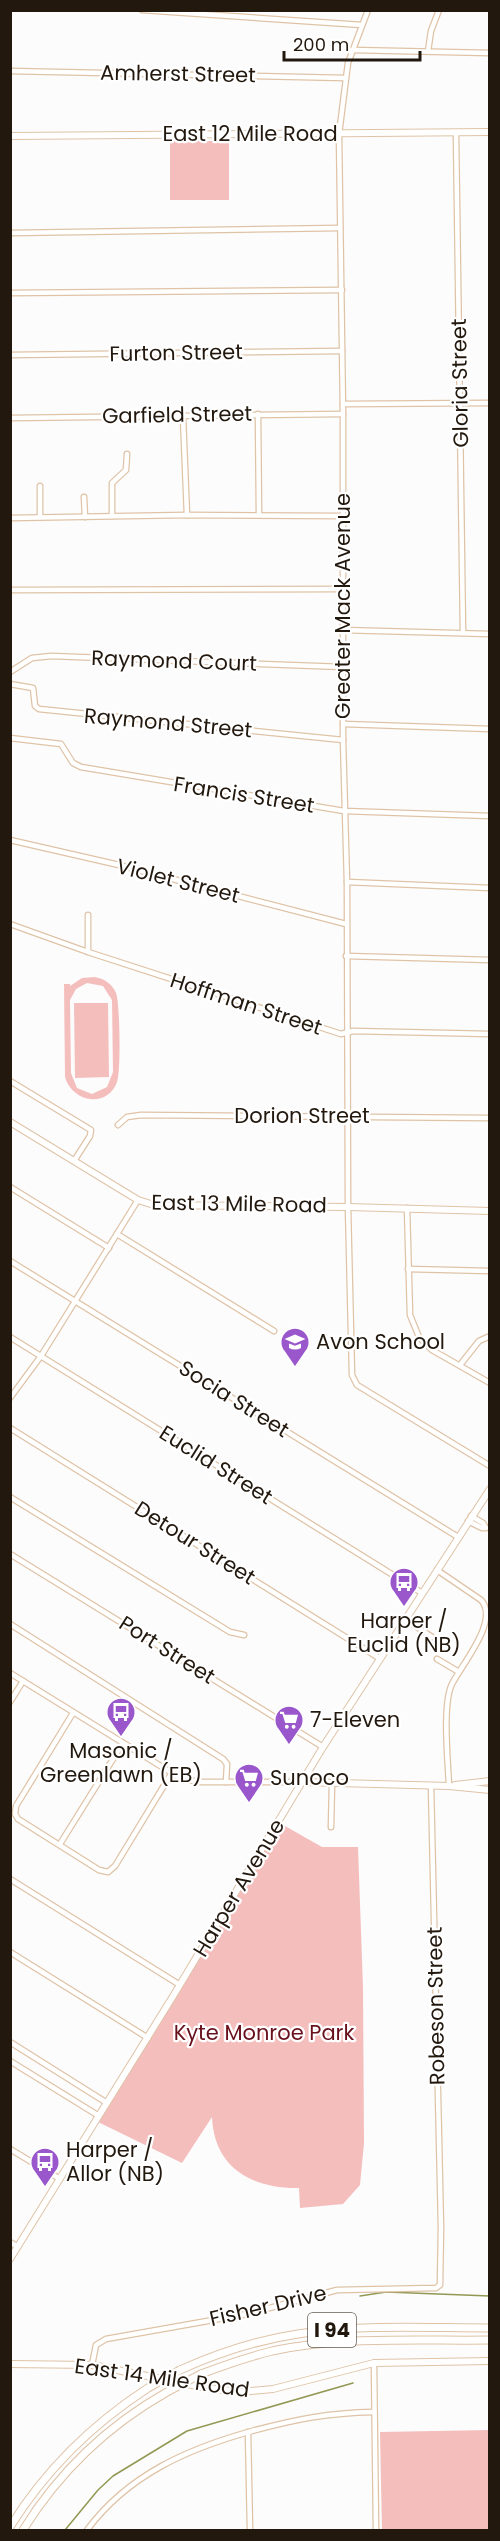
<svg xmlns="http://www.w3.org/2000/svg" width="500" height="2541" viewBox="0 0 500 2541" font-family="Poppins,sans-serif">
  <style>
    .green { fill: #f4bebd; fill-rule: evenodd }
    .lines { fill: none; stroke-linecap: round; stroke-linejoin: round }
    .stream { stroke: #929853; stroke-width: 1.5 }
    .minor-casing { stroke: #dfc3a7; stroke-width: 7 }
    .major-casing { stroke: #dfc3a7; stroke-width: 8 }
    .highway-casing { stroke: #dfc3a7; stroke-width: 9 }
    .minor { stroke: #fff; stroke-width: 4.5 }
    .major { stroke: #fff; stroke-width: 6 }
    .highway { stroke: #fff; stroke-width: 7 }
    .highway-bridge-casing { stroke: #dfc3a7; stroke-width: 9; stroke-linecap: butt }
    .highway-bridge { stroke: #fff; stroke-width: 7 }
    .labels { text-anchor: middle; stroke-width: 4.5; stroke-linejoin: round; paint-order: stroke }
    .shield { fill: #fff; stroke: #645d56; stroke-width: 1.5 }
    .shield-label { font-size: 20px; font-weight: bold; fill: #22180e }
    .street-label { font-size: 21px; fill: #22180e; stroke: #fff }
    .poi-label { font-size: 21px; fill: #22180e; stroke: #fff; text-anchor: start }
    .park-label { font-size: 21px; fill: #68111d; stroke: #fff }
  </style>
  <rect width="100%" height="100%" fill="#fcfcfc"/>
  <!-- green -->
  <g class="green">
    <rect x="170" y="141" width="59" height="59"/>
    <path d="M 95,977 C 105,979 112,984 116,993 C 120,1003 121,1072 117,1082 C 107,1109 72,1102 65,1077 L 64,984 L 70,984 L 70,986 L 82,978 ZM 87,983 L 103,986 L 112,1000 L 113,1072 L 107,1087 L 92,1094 L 77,1088 L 71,1073 L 70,1000 L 76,989 Z"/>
    <polygon points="74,1003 108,1003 109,1077 75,1078"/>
    <path d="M 278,1822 L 322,1847 L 358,1847 L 363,1988 L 364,2143 L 360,2185 L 343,2204 L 300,2208 L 299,2188 C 251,2189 214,2167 212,2117 L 182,2163 L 96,2121 Z"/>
    <polygon points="489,2430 489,2530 382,2530 380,2432"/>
  </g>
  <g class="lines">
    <!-- stream -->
    <g class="stream">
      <polyline points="360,2296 386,2292 490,2296"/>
      <polyline points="65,2530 98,2490 113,2476 187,2431 353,2383"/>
    </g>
    <!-- minor casing -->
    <g class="minor-casing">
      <g id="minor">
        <polyline points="142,10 362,25"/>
        <polyline points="368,10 348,63 339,134 343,414 343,740 347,882 348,1207 352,1375 357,1385 490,1466"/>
        <polyline points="352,50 490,53"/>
        <polyline points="428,51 431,31 439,10"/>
        <polyline points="10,71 345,78"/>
        <polyline points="456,133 463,633"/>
        <polyline points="10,233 340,228"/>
        <polyline points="10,293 342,290"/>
        <polyline points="10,355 342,351"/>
        <polyline points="343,404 490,403"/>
        <polyline points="258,414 259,514"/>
        <polyline points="183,417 187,515"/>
        <polyline points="10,418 343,414"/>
        <polyline points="40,486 40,517"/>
        <polyline points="84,497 85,517"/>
        <polyline points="112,516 112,483 126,470 127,454"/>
        <polyline points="10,518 187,515 342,516"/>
        <polyline points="10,590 342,589"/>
        <polyline points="342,630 490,634"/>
        <polyline points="10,672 32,658 51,656 343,667"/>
        <polyline points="10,684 33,688 35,706 39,709 343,740"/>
        <polyline points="343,724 490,729"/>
        <polyline points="10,738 61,744 73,763 81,767 344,811 490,816"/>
        <polyline points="10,840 119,865 346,924"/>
        <polyline points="347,882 490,888"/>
        <polyline points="10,924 88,952 341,1034 353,1031 490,1034"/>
        <polyline points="88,952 88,915"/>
        <polyline points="346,956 490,960"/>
        <polyline points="10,1081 91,1130 90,1136 74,1161"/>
        <polyline points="118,1125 127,1117 141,1115 490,1118"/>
        <polyline points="10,1187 109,1248"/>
        <polyline points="407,1208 410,1315 419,1337 432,1350 490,1383"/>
        <polyline points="117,1234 274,1331"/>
        <polyline points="10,1261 458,1537"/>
        <polyline points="408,1269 490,1271"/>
        <polyline points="10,1337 422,1593"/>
        <polyline points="460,1365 479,1341 490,1336"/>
        <polyline points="10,1398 41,1356 138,1200"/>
        <polyline points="10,1428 379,1658"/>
        <polyline points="10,1497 230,1632 244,1635"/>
        <polyline points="468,1521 482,1528 486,1528 483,1523 471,1516"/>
        <polyline points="10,1554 323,1747"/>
        <path d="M 437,1570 L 481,1600 C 500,1620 462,1664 452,1684 C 442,1704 448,1762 449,1786"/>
        <polyline points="405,1619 432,1637"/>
        <polyline points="10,1624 223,1759 227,1764 226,1782"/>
        <polyline points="437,1659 459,1672"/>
        <polyline points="10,1673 180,1778 199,1782 302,1782"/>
        <polyline points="10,1702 23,1681"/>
        <polyline points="73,1713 16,1806 15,1814 18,1819 99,1870 108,1872 115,1866 171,1774"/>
        <polyline points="331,1827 332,1784"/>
        <polyline points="60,1844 123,1743"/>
        <polyline points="10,1879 180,1985"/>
        <polyline points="10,1952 148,2038"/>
        <polyline points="10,2042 107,2103"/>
        <polyline points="10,2061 99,2116"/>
        <polyline points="10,2149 60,2179"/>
        <polyline points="10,2242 18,2247"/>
        <polyline points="374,2363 376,2530"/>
        <polyline points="92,2365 96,2345 106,2339 247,2314 337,2290 436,2288 440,2285 441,2227 431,1786"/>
        <polyline points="248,2432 250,2530"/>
        <path d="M 87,2530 C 128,2475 187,2449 252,2431 C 297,2419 327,2413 374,2412"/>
      </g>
    </g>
    <!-- major casing -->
    <g class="major-casing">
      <g id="major">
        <polyline points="10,136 490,132"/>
        <polyline points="10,1122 138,1200 154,1205 348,1207 490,1211"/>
        <polyline points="302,1782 449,1786 490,1790"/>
        <polyline points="455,1785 490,1781"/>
        <polyline points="10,2259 175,1993 323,1747 490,1489"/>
        <polyline points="10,2364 92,2365 207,2388 241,2392 273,2389 374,2363 490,2361"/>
      </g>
    </g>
    <!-- highway casing -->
    <g class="highway-casing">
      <g id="highway">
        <path d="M 180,2370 C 218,2353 257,2340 298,2334 C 360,2324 426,2328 490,2328"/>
        <path d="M 201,2374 C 225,2365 248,2357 272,2351 C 343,2336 418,2341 490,2340"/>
        <path d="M 10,2527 C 46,2469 91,2425 148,2388"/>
        <path d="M 23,2530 C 59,2472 107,2426 167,2392"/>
      </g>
    </g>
    <!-- minor -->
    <use href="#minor" class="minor"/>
    <!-- major -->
    <use href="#major" class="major"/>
    <!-- highway -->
    <use href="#highway" class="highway"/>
    <!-- highway-bridge casing -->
    <g class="highway-bridge-casing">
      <g id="highway-bridge">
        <polyline points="148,2388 180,2370"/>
        <polyline points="167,2392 201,2374"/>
      </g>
    </g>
    <!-- highway-bridge -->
    <use href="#highway-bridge" class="highway-bridge"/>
  </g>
  <!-- icons -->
  <defs>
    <g id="school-pin" transform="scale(1.5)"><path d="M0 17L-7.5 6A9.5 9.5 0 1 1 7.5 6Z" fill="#9a57cc" stroke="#fff"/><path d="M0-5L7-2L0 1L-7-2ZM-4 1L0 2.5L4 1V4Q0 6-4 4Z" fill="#fff"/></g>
    <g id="bus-pin" transform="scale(1.5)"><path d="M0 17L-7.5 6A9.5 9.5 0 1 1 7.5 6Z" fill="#9a57cc" stroke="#fff"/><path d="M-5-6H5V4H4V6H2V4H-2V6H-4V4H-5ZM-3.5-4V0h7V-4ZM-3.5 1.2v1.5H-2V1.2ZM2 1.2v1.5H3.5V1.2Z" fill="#fff"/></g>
    <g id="supermarket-pin" transform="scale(1.5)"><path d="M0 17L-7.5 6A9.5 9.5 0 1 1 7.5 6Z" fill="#9a57cc" stroke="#fff"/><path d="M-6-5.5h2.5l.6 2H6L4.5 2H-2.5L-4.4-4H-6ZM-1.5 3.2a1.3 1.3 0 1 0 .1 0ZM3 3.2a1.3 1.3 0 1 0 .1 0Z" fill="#fff"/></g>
  </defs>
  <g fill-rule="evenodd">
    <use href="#school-pin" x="295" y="1342"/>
    <use href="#bus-pin" x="404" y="1582"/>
    <use href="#bus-pin" x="121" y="1712"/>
    <use href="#supermarket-pin" x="289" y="1720"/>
    <use href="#supermarket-pin" x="249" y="1778"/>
    <use href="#bus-pin" x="45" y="2162"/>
  </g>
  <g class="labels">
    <!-- shield labels -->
    <rect class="shield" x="308" y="2313" width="48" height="34" rx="4.5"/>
    <g class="shield-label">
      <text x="332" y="2337">I 94</text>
    </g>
    <!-- street labels -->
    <g class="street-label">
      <text transform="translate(178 74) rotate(1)" y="7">Amherst Street</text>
      <text x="250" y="141">East 12 Mile Road</text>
      <text transform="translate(176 353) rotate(-1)" y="7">Furton Street</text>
      <text transform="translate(460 383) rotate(-91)" y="7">Gloria Street</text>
      <text transform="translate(177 415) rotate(-1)" y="7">Garfield Street</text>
      <text transform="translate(343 606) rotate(-90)" y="7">Greater Mack Avenue</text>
      <text transform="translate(174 661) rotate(2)" y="7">Raymond Court</text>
      <text transform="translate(168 723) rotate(5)" y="7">Raymond Street</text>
      <text transform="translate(244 795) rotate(9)" y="7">Francis Street</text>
      <text transform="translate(178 881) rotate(14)" y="7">Violet Street</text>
      <text transform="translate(246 1004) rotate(18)" y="7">Hoffman Street</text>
      <text x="302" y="1123">Dorion Street</text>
      <text transform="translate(239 1204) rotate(1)" y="7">East 13 Mile Road</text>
      <text transform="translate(234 1399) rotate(32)" y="7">Socia Street</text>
      <text transform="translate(216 1465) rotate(32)" y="7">Euclid Street</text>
      <text transform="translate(195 1543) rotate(32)" y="7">Detour Street</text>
      <text transform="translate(167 1650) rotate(32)" y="7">Port Street</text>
      <text transform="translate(239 1888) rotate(-59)" y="7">Harper Avenue</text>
      <text transform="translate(436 2006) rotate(-91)" y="7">Robeson Street</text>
      <text transform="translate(268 2306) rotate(-13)" y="7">Fisher Drive</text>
      <text transform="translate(162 2378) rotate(8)" y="7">East 14 Mile Road</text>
    </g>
    <!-- poi labels -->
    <g class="poi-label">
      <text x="316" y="1349">Avon School</text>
      <text x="404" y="1628" text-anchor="middle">Harper /<tspan x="404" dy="24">Euclid (NB)</tspan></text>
      <text x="310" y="1727">7-Eleven</text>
      <text x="121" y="1758" text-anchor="middle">Masonic /<tspan x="121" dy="24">Greenlawn (EB)</tspan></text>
      <text x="270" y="1785">Sunoco</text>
      <text x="66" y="2157">Harper /<tspan x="66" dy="24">Allor (NB)</tspan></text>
    </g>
    <!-- park labels -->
    <g class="park-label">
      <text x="264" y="2040">Kyte Monroe Park</text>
    </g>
  </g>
  <!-- border -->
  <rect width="500" height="2541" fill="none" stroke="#22180e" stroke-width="24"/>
  <!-- scale -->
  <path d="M284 51v9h136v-9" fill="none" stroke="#22180e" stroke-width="3"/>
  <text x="293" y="51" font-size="18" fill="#22180e" stroke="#ffffff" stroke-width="4.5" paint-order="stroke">200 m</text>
</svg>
